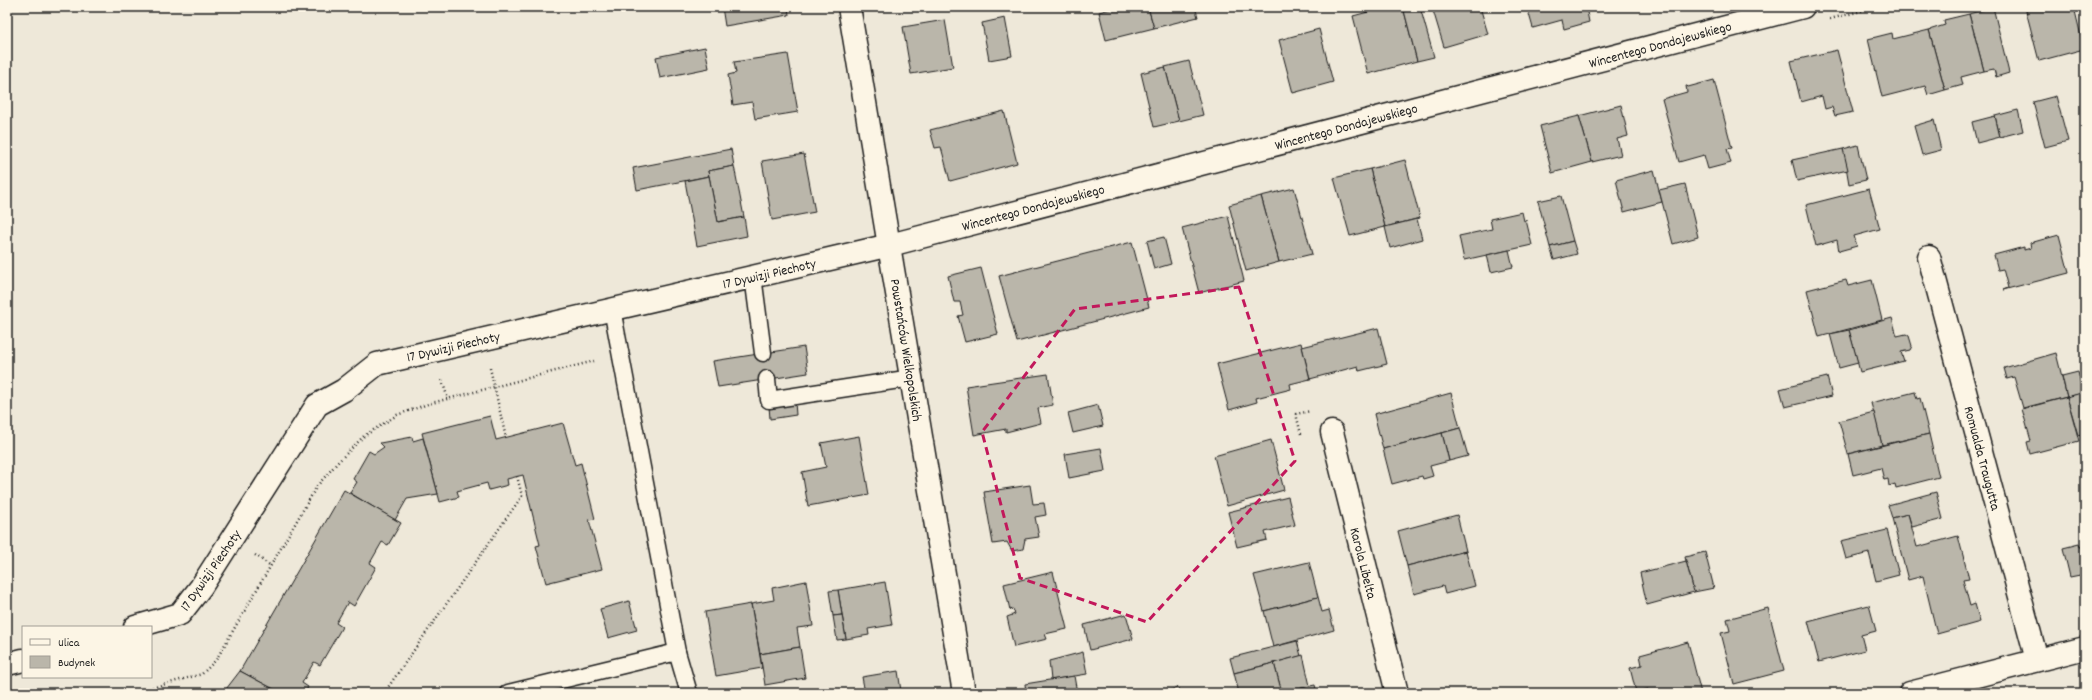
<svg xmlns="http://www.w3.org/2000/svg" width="2092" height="700" viewBox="0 0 2092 700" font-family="Dekko,sans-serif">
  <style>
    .building { fill: #bab6aa; stroke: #1c1c1c }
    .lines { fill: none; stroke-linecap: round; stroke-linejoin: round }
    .lane-casing { stroke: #1c1c1c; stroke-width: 19 }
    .street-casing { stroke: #1c1c1c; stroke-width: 25 }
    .path { stroke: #1c1c1c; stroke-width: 2.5; stroke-dasharray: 1 3; stroke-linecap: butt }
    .lane { stroke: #fcf5e5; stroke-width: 16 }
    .street { stroke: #fcf5e5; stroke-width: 22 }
    .marked { fill: none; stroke: #c2185b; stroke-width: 3; stroke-dasharray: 8 5; stroke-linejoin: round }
    .labels { text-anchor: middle; stroke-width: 4; stroke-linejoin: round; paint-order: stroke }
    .street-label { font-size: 14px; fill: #1c1c1c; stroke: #fcf5e5 }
  </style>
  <rect width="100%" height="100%" fill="#eee8d9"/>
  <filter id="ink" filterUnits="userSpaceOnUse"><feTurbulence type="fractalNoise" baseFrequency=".025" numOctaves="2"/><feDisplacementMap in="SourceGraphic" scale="8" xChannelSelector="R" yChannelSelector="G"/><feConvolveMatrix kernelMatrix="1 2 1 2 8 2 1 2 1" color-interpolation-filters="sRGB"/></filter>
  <g filter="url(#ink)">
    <!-- building -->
    <g class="building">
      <polygon points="722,7 788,7 789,15 725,26"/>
      <polygon points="1118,7 1148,7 1154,28 1106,40 1099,12"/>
      <polygon points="1148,7 1195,7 1198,17 1154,28"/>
      <polygon points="1387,7 1403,7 1417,61 1368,74 1353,16"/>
      <polygon points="1403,7 1420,7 1434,57 1417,61"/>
      <polygon points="1432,7 1480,7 1488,34 1444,47"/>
      <polygon points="1527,7 1586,7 1589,22 1564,29 1562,20 1533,28"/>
      <polygon points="1993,7 2009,73 1996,77 1994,69 1984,71 1969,14"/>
      <polygon points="2025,7 2074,7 2084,49 2039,61"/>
      <polygon points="1969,14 1984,71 1961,77 1963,85 1945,90 1929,30 1945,25 1944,20"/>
      <polygon points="1005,18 1012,56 989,60 982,23"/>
      <polygon points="945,20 953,67 911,74 903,27"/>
      <polygon points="1319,29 1333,82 1293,93 1279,40"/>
      <polygon points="1929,30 1945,90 1928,95 1925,86 1882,97 1868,39 1892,33 1893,39"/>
      <polygon points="705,47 709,68 660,78 656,57"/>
      <polygon points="1837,50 1853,112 1835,116 1832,107 1825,109 1822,96 1801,102 1791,61"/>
      <polygon points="788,54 798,112 755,119 752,102 733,105 728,75 736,73 734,62"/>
      <polygon points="1189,61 1203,115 1179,121 1165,67"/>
      <polygon points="1165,67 1179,121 1154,127 1141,73"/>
      <polygon points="1714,80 1732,148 1727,149 1731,163 1708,169 1704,155 1679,162 1662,99 1687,92 1686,86 1687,86 1688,87"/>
      <polygon points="2056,96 2068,141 2045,147 2033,102"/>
      <polygon points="1621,105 1628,136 1617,139 1621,155 1592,162 1579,116"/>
      <polygon points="2018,110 2023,131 2000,137 1995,116"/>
      <polygon points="1004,111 1017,163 950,181 941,147 935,148 930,130"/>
      <polygon points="1579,116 1592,162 1552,173 1540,126"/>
      <polygon points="1995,116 2000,137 1977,143 1972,122"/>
      <polygon points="1934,120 1941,150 1922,155 1914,126"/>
      <polygon points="1858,145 1866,180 1849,184 1843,149"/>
      <polygon points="731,149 734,166 708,171 709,176 637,190 633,168"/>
      <polygon points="1843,149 1848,170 1797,181 1792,160"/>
      <polygon points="804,154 815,212 772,220 762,161"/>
      <polygon points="1405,160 1420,218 1385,227 1370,169"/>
      <polygon points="734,166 744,217 718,222 708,171"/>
      <polygon points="1370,169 1385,227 1350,236 1334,178"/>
      <polygon points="1654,170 1662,202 1624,212 1616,180"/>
      <polygon points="709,176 718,222 744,217 747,236 697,246 685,181"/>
      <polygon points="1685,184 1698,237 1673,244 1659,190"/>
      <polygon points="1294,188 1312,254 1279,262 1261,196"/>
      <polygon points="1869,189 1880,229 1854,236 1857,246 1839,251 1837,240 1816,246 1806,205"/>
      <polygon points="1261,196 1279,262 1246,271 1229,205"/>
      <polygon points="1561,196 1573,241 1550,247 1538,201"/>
      <polygon points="1522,212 1524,221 1526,220 1532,245 1464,260 1459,236 1492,229 1490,219"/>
      <polygon points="1228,216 1244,281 1199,293 1182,228"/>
      <polygon points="1417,219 1422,239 1390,248 1385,227"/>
      <polygon points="2059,235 2069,273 2003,290 2008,288 2003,269 1998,270 1994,255 2024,247 2024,250 2031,248 2030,243"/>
      <polygon points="1164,237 1171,264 1154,269 1147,241"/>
      <polygon points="1573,241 1577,254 1554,260 1550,247"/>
      <polygon points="1132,242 1149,307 1017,342 999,276"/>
      <polygon points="1509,250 1513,267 1491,272 1487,255"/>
      <polygon points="981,268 998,334 965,342 958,316 963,315 960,302 954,302 948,276"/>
      <polygon points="1846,280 1848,286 1872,280 1882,320 1819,337 1807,290"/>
      <polygon points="1892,318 1897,336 1906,334 1909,336 1912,346 1910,350 1901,352 1904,361 1860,372 1849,330"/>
      <polygon points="1378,328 1387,364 1359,371 1358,366 1310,379 1302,347"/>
      <polygon points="1849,330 1858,363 1839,368 1830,334"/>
      <polygon points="1301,343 1310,379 1290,384 1291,389 1256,398 1257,402 1229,410 1217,364"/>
      <polygon points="804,347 808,373 718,387 713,361"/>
      <polygon points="2056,353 2067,397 2023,408 2014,377 2007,379 2004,368"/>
      <polygon points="2078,372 2083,393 2067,397 2062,376"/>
      <polygon points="1048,374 1053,405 1038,408 1041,423 1006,432 1006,429 974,435 966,386"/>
      <polygon points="1827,377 1832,396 1785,407 1780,389"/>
      <polygon points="1915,392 1917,399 1920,398 1929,434 1882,445 1871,403"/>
      <polygon points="2085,392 2085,433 2078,435 2067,397"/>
      <polygon points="1451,393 1460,428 1383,449 1374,414"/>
      <polygon points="2067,397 2079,441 2030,454 2027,442 2031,441 2022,409"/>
      <polygon points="795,402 796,415 770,419 769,406"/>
      <polygon points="1098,405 1103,426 1073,433 1068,413"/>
      <polygon points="1874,412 1882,445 1848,454 1839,421"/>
      <polygon points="490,416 496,440 563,423 575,465 581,463 595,519 589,520 602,569 546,583 536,546 540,545 523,475 507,479 508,485 489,490 487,483 457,491 459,497 440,502 422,433"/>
      <polygon points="1460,428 1468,456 1449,461 1442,433"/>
      <polygon points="1442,433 1449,461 1430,466 1433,476 1423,479 1422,476 1392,484 1383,449"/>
      <polygon points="1929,434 1939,477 1896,488 1895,484 1889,486 1888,479 1884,480 1881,468 1853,475 1848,454"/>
      <polygon points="859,436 869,495 808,506 802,472 826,467 821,443"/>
      <polygon points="412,437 413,441 423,438 438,494 407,499 395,520 350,493 357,482 353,479 369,451 374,454 384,447 380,443"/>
      <polygon points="1271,440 1284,490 1227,506 1214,456"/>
      <polygon points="1101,448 1105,471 1069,478 1065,454"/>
      <polygon points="1030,485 1033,504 1044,503 1046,515 1035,517 1039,537 1025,539 1023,549 1012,551 1007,542 993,544 984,492"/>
      <polygon points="344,490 401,523 388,545 382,542 370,563 376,567 354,606 348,602 336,623 342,627 320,665 314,662 302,683 308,687 305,693 281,693 240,671"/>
      <polygon points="1936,492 1943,519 1912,527 1908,514 1892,518 1888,505"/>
      <polygon points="1288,497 1295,525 1265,532 1267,540 1237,547 1228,512"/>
      <polygon points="1908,514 1917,547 1958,536 1969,579 1963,580 1970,606 1975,604 1980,622 1937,634 1923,576 1908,580 1892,518"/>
      <polygon points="1457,515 1466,551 1407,566 1398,531"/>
      <polygon points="1887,530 1899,575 1876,581 1869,553 1846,559 1841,541"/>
      <polygon points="2079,544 2080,547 2085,546 2085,574 2070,577 2063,548"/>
      <polygon points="1466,551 1475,586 1445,594 1443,586 1414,594 1407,566"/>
      <polygon points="1705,552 1714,588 1694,592 1685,557"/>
      <polygon points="1686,561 1694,592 1647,605 1640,573"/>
      <polygon points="1309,562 1318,597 1264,611 1254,575"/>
      <polygon points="1053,572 1067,629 1045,634 1047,639 1014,647 1007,617 1015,614 1013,609 1010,610 1004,584"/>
      <polygon points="806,581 813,626 797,628 800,647 760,654 751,604 774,600 772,588"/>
      <polygon points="885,582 892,625 868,629 869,635 846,639 838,590"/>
      <polygon points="838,590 842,615 833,616 829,591"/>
      <polygon points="1318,597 1322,612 1329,610 1334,630 1273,647 1264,611"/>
      <polygon points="629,601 637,630 608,638 600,609"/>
      <polygon points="751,604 762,668 716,676 705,612"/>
      <polygon points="1869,605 1876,631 1861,635 1865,650 1819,662 1808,621"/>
      <polygon points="1768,608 1784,671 1734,684 1721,633 1730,631 1727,619"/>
      <polygon points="1126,614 1133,639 1090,650 1084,625"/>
      <polygon points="842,615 846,639 837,640 833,616"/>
      <polygon points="1297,641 1301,656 1234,673 1230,658"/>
      <polygon points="1688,642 1701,693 1649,693 1648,689 1636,692 1630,668 1642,665 1640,655"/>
      <polygon points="800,647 805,678 765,685 760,654"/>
      <polygon points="1083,652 1087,674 1051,680 1049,661"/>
      <polygon points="1303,655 1310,686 1282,693 1274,663"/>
      <polygon points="1274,663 1282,693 1239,693 1234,673"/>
      <polygon points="240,671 281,693 223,693"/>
      <polygon points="898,671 901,691 907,690 908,693 865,693 862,677"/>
      <polygon points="1074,676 1077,693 1026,693 1025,684"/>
      <polygon points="1315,685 1317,693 1283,693 1310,686"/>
      <polygon points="1178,688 1179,693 1156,693"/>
    </g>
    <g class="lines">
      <!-- lane casing -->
      <g class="lane-casing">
        <g id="lane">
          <polyline points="753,276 763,353"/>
          <polyline points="612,309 677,652 689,693"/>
          <polyline points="767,379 769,400 912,378"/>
          <polyline points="508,693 677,652"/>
        </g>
      </g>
      <!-- street casing -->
      <g class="street-casing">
        <g id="street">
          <polyline points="849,7 964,693"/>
          <polyline points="1929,257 2037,660"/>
          <polyline points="1332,432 1397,693"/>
          <polyline points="135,627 180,614 201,587 317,405 344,390 377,364 890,245 1803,7"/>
          <polyline points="7,664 23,660"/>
          <polyline points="1910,693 2085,648"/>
        </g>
      </g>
      <!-- path -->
      <g class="path">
        <polyline points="1830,19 1877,7"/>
        <polyline points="490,368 506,438"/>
        <polyline points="442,380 448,399"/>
        <polyline points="1301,434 1296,414 1311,411"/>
        <polyline points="255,555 271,566"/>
        <polyline points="133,693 202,674 216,660 317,486 338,462 364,436 397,415 428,404 594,361"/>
        <polyline points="384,693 522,496 517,476"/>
      </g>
      <!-- lane -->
      <use href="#lane" class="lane"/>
      <!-- street -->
      <use href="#street" class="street"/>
    </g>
  </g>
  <!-- marked area -->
  <path class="marked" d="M 1239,287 L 1295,461 L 1147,622 L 1020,578 L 982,432 L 1075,309 Z"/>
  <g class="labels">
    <!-- street labels -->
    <g class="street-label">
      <text transform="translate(1660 44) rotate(-15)" y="5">Wincentego Dondajewskiego</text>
      <text transform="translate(1346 126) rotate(-15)" y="5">Wincentego Dondajewskiego</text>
      <text transform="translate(1033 207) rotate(-15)" y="5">Wincentego Dondajewskiego</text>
      <text transform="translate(769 273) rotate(-13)" y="5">17 Dywizji Piechoty</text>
      <text transform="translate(453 346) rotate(-13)" y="5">17 Dywizji Piechoty</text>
      <text transform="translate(907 350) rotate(81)" y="5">Powstańców Wielkopolskich</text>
      <text transform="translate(1983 458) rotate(75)" y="5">Romualda Traugutta</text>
      <text transform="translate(1364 563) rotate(76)" y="5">Karola Libelta</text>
      <text transform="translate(210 570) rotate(-55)" y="5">17 Dywizji Piechoty</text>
    </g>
  </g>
  <!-- margin -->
  <rect width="2092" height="700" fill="none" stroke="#fcf5e5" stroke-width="24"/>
  <rect x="12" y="12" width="2068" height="676" fill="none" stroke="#1c1c1c" stroke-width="1.5" filter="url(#ink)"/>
  <!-- legend -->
  <rect x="22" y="626" width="130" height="52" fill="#fcf5e5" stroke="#a29e95"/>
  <rect x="30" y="639" width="20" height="6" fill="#fcf5e5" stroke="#a29e95"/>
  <text x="58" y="646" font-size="12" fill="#1c1c1c">Ulica</text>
  <rect x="30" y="656" width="20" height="12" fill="#bab6aa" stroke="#a29e95"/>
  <text x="58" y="666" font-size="12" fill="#1c1c1c">Budynek</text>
</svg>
